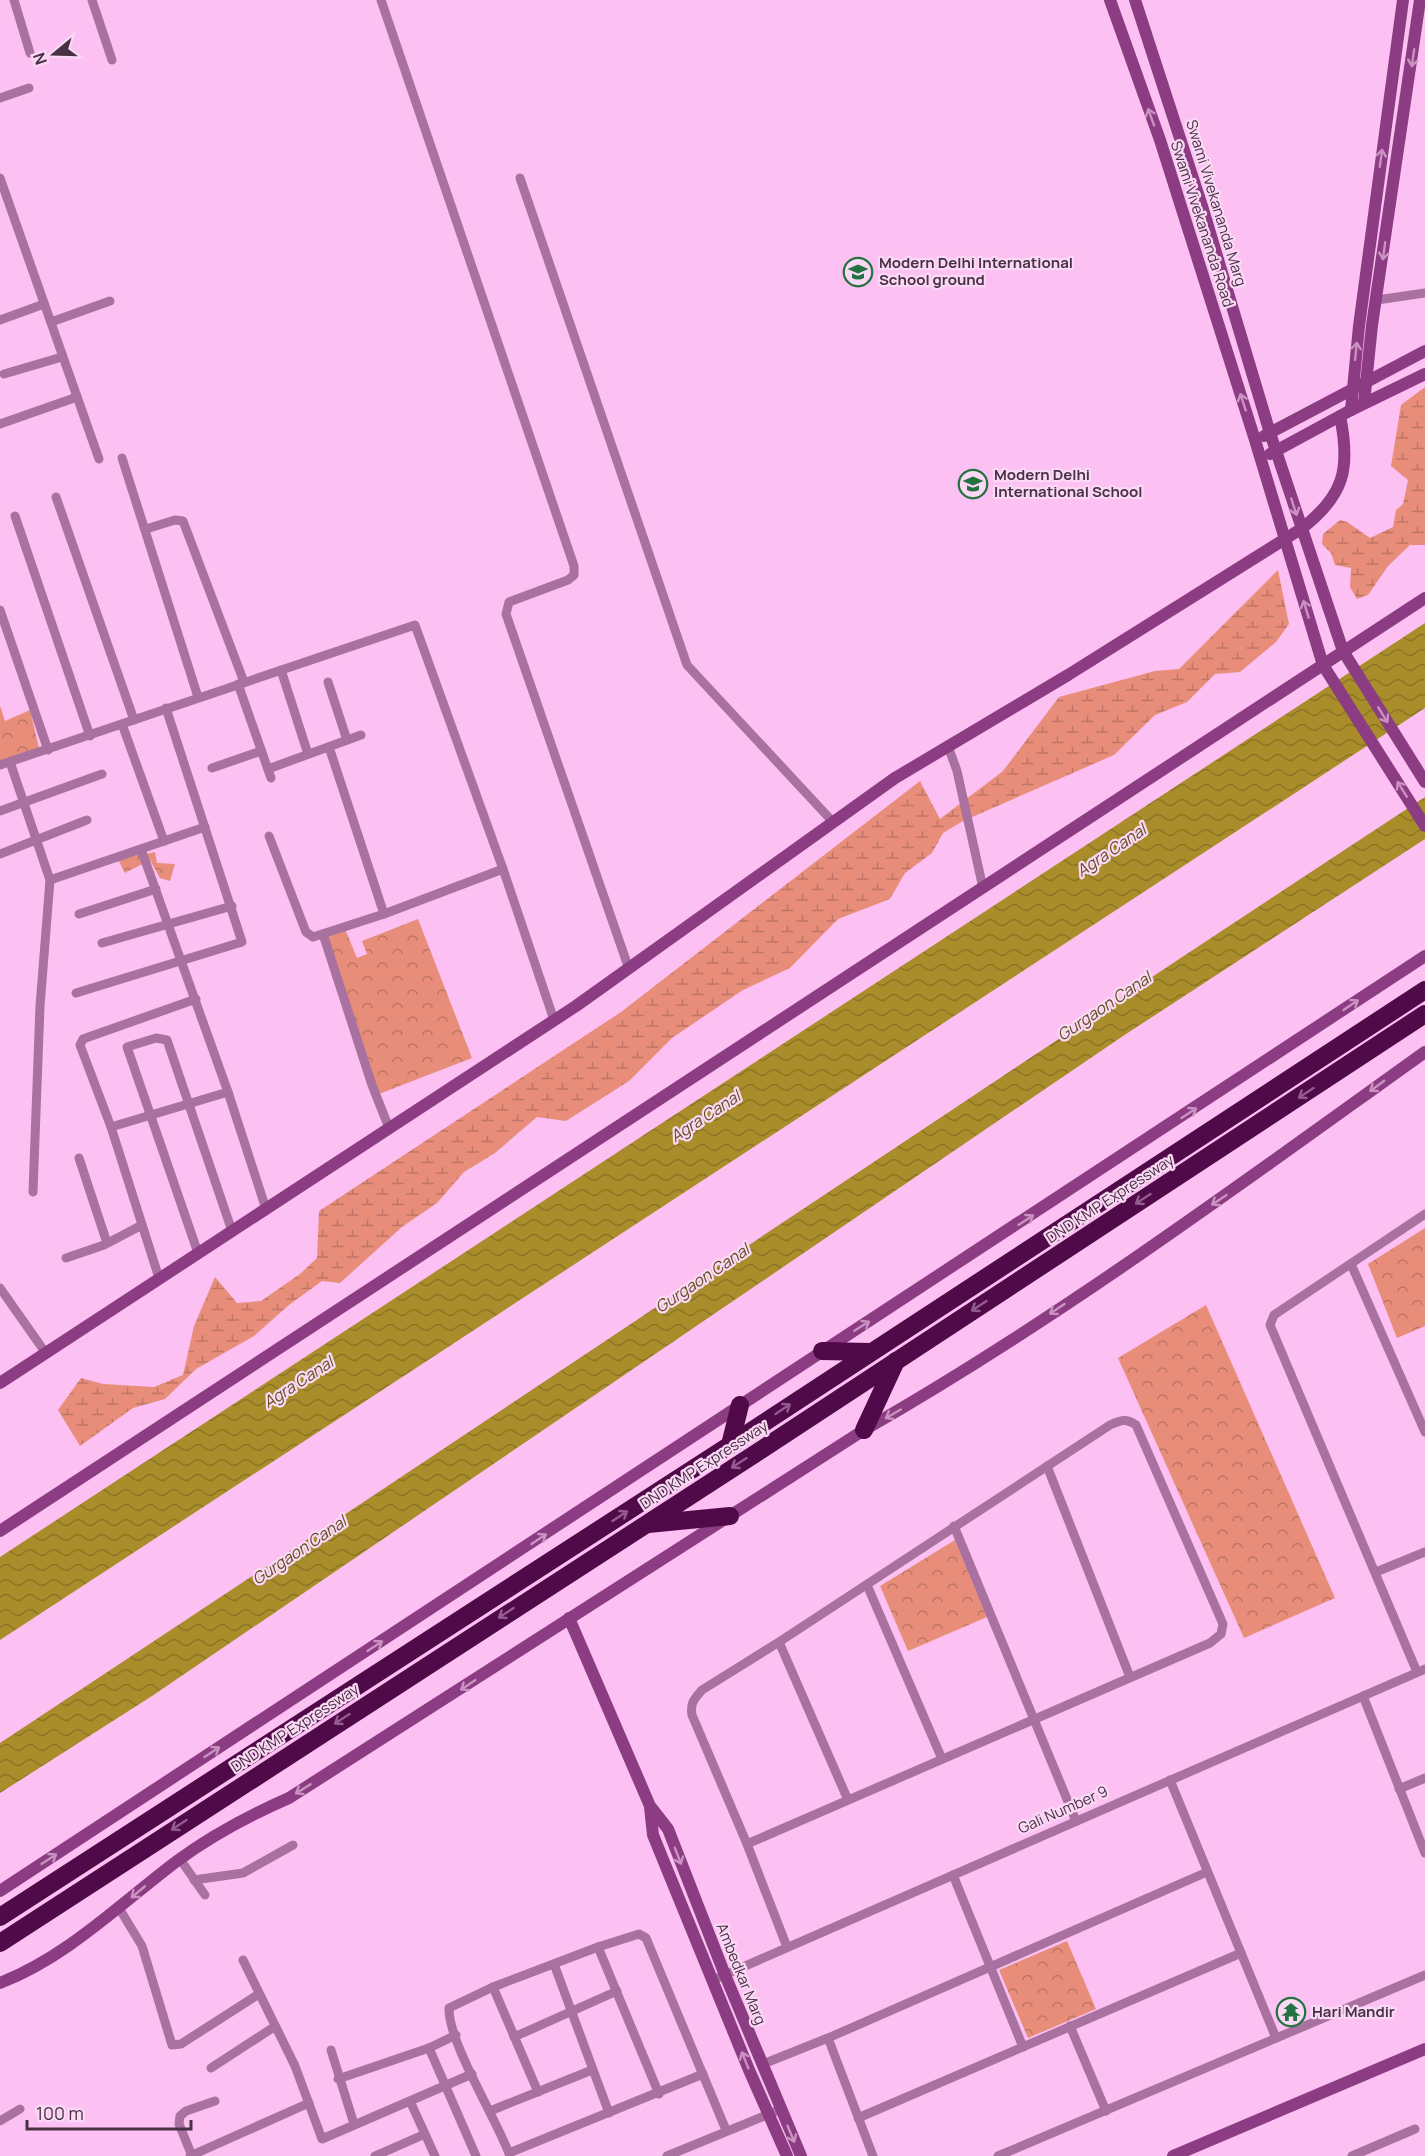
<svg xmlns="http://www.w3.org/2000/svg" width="1425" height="2156" viewBox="0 0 1425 2156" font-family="Manrope,sans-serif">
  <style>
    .wetland { fill: url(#wetland-marsh) }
    .park { fill: url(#park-crowns) }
    .water { fill: url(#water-waves) }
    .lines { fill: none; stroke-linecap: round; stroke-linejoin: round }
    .street { stroke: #a8719f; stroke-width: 9 }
    .secondary { stroke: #8c3c82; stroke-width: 12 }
    .highway { stroke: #500949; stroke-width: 18 }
    .oneway { stroke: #c992c1 }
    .oneway2 { stroke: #945c8e }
    .labels { text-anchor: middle; stroke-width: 4.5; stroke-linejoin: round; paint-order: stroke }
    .street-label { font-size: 15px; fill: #483144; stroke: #fbd8f5 }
    .poi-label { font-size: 15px; font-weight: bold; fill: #483144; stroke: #fbd8f5; text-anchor: start }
    .water-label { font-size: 16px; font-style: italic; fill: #5e4f1d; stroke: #fbd8f5 }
  </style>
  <defs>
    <pattern id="wetland-marsh" width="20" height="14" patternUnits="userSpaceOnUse" patternTransform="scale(1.5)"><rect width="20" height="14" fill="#e88d7a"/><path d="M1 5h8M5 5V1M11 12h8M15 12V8" fill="none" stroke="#be7466"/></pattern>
    <pattern id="park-crowns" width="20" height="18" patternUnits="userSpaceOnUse" patternTransform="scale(1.5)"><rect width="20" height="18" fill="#e88d7a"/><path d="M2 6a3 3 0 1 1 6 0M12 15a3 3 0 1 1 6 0" fill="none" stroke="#be7466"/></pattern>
    <pattern id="water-waves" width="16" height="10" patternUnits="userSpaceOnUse" patternTransform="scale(1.5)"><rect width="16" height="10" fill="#a98d2a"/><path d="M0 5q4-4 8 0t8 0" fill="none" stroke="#8c7426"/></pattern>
  </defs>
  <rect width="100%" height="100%" fill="#fcc1f2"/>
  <!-- wetland -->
  <g class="wetland">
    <polygon points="1425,387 1425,545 1410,545 1388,566 1368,595 1357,599 1350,587 1351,568 1335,565 1331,553 1322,544 1323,534 1340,520 1347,522 1370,538 1393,527 1396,510 1403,504 1408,480 1391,466 1401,405"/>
    <polygon points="1278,570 1289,624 1276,642 1240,672 1215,674 1187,702 1155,715 1114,755 963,821 943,833 932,853 905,873 890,899 838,919 790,968 743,990 672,1038 629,1081 566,1121 537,1117 495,1153 464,1172 437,1203 402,1227 340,1283 322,1281 289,1305 254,1336 196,1369 165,1399 133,1408 80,1446 58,1410 81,1378 103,1384 154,1387 183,1375 194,1326 215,1277 237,1303 261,1301 300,1274 317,1258 319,1211 621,1012 920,781 940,819 1003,771 1059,697 1155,671 1179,669"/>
  </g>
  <!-- park -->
  <g class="park">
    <polygon points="0,706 5,721 30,710 40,752 0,765"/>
    <polygon points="137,850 143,855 155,852 157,863 175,864 170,881 160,878 150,860 125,873 115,854"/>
    <polygon points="418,919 472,1058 379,1094 320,939 345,929 357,958 367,954 362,941"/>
    <polygon points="1425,1228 1425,1326 1397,1338 1368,1264"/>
    <polygon points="1206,1305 1335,1598 1244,1638 1118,1358"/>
    <polygon points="955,1540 987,1617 908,1651 880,1586"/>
    <polygon points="1067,1941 1096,2009 1028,2038 999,1970"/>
  </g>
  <!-- water -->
  <g class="water">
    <polygon points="1425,623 1425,708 0,1640 0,1557"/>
    <path d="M 1425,797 L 1425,839 L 1123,1036 L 152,1696 L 0,1793 L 0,1743 C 476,1429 948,1110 1425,797 Z"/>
  </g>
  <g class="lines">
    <!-- street -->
    <g class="street">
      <polyline points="14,0 30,53"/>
      <polyline points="92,0 112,60"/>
      <polyline points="381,0 574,566 574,575 568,580 509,602 506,614 629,969"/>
      <polyline points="0,98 29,88"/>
      <polyline points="0,178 99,459"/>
      <polyline points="520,178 687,665 833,822"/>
      <polyline points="1377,300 1425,293"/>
      <polyline points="0,320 44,304"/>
      <polyline points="51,322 110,301"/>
      <polyline points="4,374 62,357"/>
      <polyline points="0,424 77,397"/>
      <polyline points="122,458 198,697"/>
      <polyline points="56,497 134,720"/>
      <polyline points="15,516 90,736"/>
      <polyline points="146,529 175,520 183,521 244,682"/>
      <polyline points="0,610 48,750"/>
      <polyline points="281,670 308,754"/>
      <polyline points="328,682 347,740"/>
      <polyline points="238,684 271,778"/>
      <polyline points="122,724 164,841"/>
      <polyline points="948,746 957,771 983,888"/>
      <polyline points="329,747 384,914"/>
      <polyline points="10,762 50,880 40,1006 33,1192"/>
      <polyline points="0,765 415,625 503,869 554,1020"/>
      <polyline points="212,768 261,751"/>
      <polyline points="268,769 361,735"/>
      <polyline points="0,811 102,774"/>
      <polyline points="269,836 306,932 313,937 384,914 503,869"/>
      <polyline points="141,849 228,1092 266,1209"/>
      <polyline points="0,854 87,820"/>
      <polyline points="50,880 205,827"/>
      <polyline points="79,914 156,889"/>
      <polyline points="323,934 372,1085 389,1128"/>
      <polyline points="102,943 232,906"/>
      <polyline points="76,993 242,942 166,708"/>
      <polyline points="111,1127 228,1092"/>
      <polyline points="79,1158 107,1243"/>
      <polyline points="198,1253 127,1047 156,1038 167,1040 232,1231"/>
      <polyline points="66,1258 104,1245 142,1225"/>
      <polyline points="1351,1264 1425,1432"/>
      <polyline points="159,1278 111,1127 80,1045 83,1039 196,999"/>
      <polyline points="0,1288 45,1352"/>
      <polyline points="1047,1466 1130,1677"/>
      <polyline points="954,1526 1076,1821"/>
      <polyline points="1376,1572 1425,1552"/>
      <polyline points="867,1585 942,1759"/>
      <polyline points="779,1642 848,1800"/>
      <polyline points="1417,1672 1270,1325 1274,1315 1425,1214"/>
      <polyline points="1363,1696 1425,1853"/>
      <polyline points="1170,1780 1276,2038"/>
      <polyline points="1399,1789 1425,1778"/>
      <path d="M 747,1844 L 1210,1643 L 1221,1634 L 1223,1624 L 1136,1425 C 1126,1418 1121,1420 1110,1425 L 779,1642 L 702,1690 C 694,1699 690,1703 692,1715 L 747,1844 L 787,1947"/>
      <polyline points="180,1859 205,1895"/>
      <polyline points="953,1875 1023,2047"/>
      <polyline points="194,1880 243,1873 293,1845"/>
      <polyline points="119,1908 142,1946 172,2045 181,2044 259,1994"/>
      <polyline points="598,1947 659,2094"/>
      <polyline points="243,1960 295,2066 322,2139 472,2074"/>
      <polyline points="554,1964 609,2113"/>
      <polyline points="713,1980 1425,1669"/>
      <polyline points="493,1987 538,2092"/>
      <polyline points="1070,2026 1106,2111"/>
      <polyline points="514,2037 617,1991"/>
      <polyline points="828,2038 873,2156"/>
      <polyline points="429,2048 476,2156"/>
      <polyline points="331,2050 354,2124"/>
      <polyline points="763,2064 828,2038 1207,1872"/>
      <polyline points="211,2068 274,2027"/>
      <polyline points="338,2079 429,2048 456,2035"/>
      <polyline points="410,2101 435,2156"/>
      <polyline points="490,2111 592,2070"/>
      <polyline points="858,2118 1241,1953"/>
      <polyline points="0,2121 20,2109"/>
      <polyline points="509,2153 703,2074"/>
      <polyline points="190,2156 309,2103"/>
      <polyline points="192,2156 179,2124 180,2116 186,2111 215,2101"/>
      <polyline points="375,2156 425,2134"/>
      <path d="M 510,2156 C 497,2120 448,2042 449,2008 L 493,1987 L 598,1947 L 639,1934 L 646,1938 L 726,2130"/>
      <polyline points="667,2156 781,2109"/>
      <polyline points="998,2156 1425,1975"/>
      <polyline points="1352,2156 1415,2129"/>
    </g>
    <!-- secondary -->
    <g class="secondary">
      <polyline points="1110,0 1160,140 1255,440 1323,665 1425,826"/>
      <polyline points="1135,0 1202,206 1270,433 1343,651 1425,782"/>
      <polyline points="1364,403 1372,325 1420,0"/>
      <polyline points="1351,410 1359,326 1403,0"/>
      <polyline points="1264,436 1425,351"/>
      <polyline points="1270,454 1353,409 1425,374"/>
      <path d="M 0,1383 L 576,1006 L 895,778 L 1068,675 L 1301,529 C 1344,496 1351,469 1340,416"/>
      <polyline points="0,1531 1425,598"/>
      <polyline points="569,1618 650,1806 668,1829 725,1975 801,2156"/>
      <polyline points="650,1807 653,1835 749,2070 787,2156"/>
      <polyline points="0,1891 1425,956"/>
      <path d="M 0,1983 C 67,1957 120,1904 177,1861 C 211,1836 250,1815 289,1798 L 864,1430 C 1060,1318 1242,1183 1425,1052"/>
      <polyline points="1173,2156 1425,2049"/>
    </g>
    <!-- highway -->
    <g class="highway">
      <polyline points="822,1351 870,1352"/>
      <polyline points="864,1430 896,1361"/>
      <polyline points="730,1445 740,1405"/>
      <polyline points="648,1524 730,1516"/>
      <polyline points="0,1917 730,1445 1425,990"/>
      <polyline points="0,1943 764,1448 1425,1014"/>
    </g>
  </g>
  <!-- one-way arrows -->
  <defs><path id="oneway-shaft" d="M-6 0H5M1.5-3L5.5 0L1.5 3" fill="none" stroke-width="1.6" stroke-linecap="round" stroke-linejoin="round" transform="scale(1.5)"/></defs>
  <g class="oneway">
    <use href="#oneway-shaft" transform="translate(1413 58) rotate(98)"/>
    <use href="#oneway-shaft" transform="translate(1151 117) rotate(-110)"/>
    <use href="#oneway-shaft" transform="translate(1381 158) rotate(-82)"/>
    <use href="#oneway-shaft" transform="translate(1384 251) rotate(98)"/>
    <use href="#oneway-shaft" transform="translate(1356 351) rotate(-84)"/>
    <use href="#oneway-shaft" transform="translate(1243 402) rotate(-108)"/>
    <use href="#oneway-shaft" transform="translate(1294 507) rotate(72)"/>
    <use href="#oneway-shaft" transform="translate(1306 609) rotate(-107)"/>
    <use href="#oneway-shaft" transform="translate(1383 715) rotate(58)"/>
    <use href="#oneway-shaft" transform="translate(1402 789) rotate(-122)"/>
    <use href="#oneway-shaft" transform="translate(1351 1005) rotate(-34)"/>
    <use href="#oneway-shaft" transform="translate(1377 1086) rotate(144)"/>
    <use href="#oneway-shaft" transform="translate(1189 1113) rotate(-33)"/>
    <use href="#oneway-shaft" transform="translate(1219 1200) rotate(146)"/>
    <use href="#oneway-shaft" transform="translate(1026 1220) rotate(-33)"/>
    <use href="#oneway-shaft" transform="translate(1057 1309) rotate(146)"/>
    <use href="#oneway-shaft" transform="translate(862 1326) rotate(-32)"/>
    <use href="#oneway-shaft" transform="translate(893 1414) rotate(150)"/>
    <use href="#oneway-shaft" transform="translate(539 1539) rotate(-34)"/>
    <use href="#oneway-shaft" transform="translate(375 1646) rotate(-33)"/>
    <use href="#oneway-shaft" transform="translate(468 1685) rotate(146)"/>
    <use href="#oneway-shaft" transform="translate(212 1752) rotate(-33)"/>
    <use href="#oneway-shaft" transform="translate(303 1789) rotate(148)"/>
    <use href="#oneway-shaft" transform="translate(678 1856) rotate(69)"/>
    <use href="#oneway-shaft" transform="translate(49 1859) rotate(-33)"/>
    <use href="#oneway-shaft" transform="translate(138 1892) rotate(140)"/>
    <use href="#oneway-shaft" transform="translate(745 2060) rotate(-112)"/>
    <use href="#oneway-shaft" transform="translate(791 2134) rotate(67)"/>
  </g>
  <g class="oneway2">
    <use href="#oneway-shaft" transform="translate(1306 1093) rotate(147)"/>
    <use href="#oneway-shaft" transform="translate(1143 1199) rotate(147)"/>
    <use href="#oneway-shaft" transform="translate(979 1306) rotate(147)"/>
    <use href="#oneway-shaft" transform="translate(783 1409) rotate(-34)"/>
    <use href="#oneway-shaft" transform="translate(739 1463) rotate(147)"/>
    <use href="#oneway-shaft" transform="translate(620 1516) rotate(-33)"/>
    <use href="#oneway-shaft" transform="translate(506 1613) rotate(147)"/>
    <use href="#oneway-shaft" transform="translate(342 1719) rotate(147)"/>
    <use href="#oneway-shaft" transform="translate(179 1825) rotate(147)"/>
  </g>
  <!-- icons -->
  <defs>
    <g id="school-ring" transform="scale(1.5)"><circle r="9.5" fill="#fbd8f5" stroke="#247241" stroke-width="1.5"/><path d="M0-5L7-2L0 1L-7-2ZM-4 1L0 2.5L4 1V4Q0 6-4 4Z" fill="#247241"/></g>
    <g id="temple-ring" transform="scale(1.5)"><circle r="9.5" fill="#fbd8f5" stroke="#247241" stroke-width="1.5"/><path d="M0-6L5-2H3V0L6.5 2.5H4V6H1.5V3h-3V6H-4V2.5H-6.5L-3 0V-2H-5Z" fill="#247241"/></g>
  </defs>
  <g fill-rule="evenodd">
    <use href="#school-ring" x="858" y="272"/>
    <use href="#school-ring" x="973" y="484"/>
    <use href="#temple-ring" x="1291" y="2012"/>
  </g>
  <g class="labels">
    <!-- street labels -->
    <g class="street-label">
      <text transform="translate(1216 203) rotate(73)" y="5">Swami Vivekananda Marg</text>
      <text transform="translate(1202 224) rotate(72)" y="5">Swami Vivekananda Road</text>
      <text transform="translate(1110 1199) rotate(-33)" y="5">DND KMP Expressway</text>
      <text transform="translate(704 1465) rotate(-33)" y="5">DND KMP Expressway</text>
      <text transform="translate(295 1728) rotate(-33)" y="5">DND KMP Expressway</text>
      <text transform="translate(1063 1810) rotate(-24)" y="5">Gali Number 9</text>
      <text transform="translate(741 1974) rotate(68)" y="5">Ambedkar Marg</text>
    </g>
    <!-- poi labels -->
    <g class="poi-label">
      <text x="879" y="268">Modern Delhi International<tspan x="879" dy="17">School ground</tspan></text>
      <text x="994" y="480">Modern Delhi<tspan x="994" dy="17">International School</tspan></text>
      <text x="1312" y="2017">Hari Mandir</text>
    </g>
    <!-- water labels -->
    <g class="water-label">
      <text transform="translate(1111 850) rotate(-34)" y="6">Agra Canal</text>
      <text transform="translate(1104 1006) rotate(-34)" y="6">Gurgaon Canal</text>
      <text transform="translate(705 1116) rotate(-33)" y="6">Agra Canal</text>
      <text transform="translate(702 1278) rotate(-34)" y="6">Gurgaon Canal</text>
      <text transform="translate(298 1382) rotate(-33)" y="6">Agra Canal</text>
      <text transform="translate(299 1550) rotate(-34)" y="6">Gurgaon Canal</text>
    </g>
  </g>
  <!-- north arrow -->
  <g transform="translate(54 54) rotate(251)" stroke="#fbd8f5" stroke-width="4.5" paint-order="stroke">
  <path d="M0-4.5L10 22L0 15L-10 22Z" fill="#483144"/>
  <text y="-9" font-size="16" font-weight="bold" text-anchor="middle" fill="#483144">N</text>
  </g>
  <!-- scale -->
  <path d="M27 2120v9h164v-9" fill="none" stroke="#483144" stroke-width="3"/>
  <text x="36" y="2120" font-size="18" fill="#483144" stroke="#fbd8f5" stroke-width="4.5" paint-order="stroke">100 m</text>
</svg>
